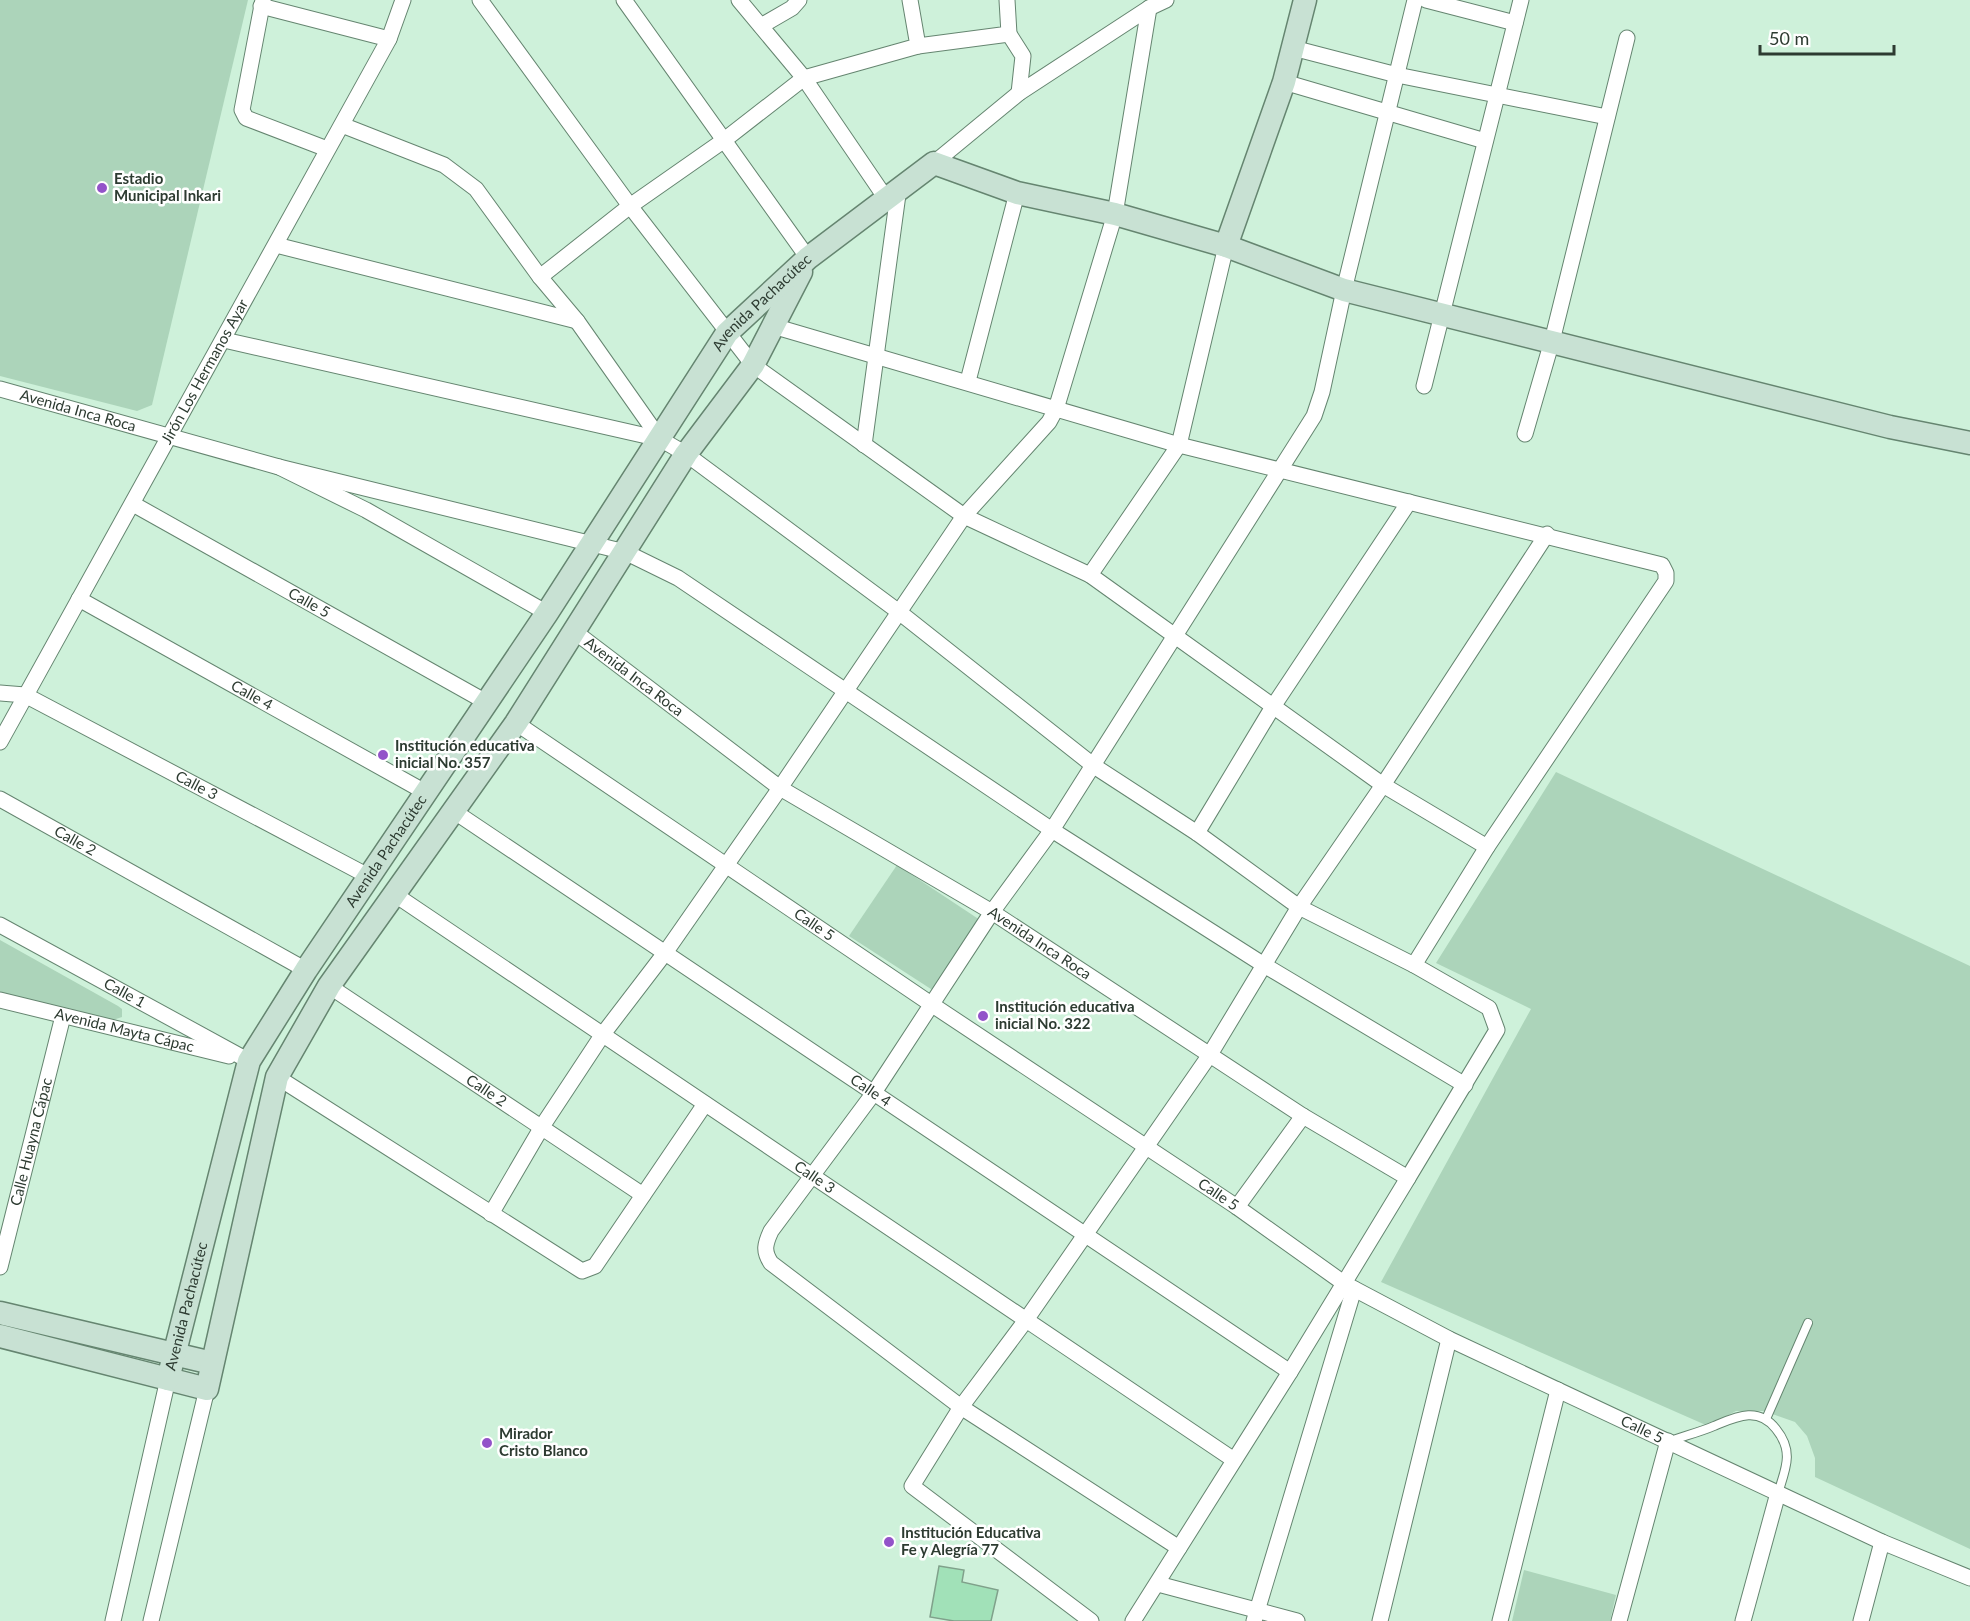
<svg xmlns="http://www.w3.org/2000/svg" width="1970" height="1621" viewBox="0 0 1970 1621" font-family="Lato,sans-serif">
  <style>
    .green { fill: #acd4ba }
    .building { fill: #a1e1b8; stroke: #80a18b; stroke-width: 1.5 }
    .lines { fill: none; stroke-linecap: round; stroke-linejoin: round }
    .lane-casing { stroke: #658570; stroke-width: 10 }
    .street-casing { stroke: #658570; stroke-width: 17 }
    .secondary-casing { stroke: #658570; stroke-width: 25 }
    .lane { stroke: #fff; stroke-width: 8 }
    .street { stroke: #fff; stroke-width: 15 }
    .secondary { stroke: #c8e1d3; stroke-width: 22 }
    .poi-dot { fill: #9353c9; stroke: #fff; stroke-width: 2 }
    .labels { text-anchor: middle; stroke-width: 5; stroke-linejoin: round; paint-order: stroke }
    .poi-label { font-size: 15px; font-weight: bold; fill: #2d3b31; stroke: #fff; text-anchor: start }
    .street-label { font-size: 15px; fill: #2d3b31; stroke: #fff }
  </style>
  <rect width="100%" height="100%" fill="#cef1da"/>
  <!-- green -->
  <g class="green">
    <polygon points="0,0 248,0 152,405 137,411 0,376"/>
    <polygon points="1556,772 1970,966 1970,1549 1815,1477 1815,1458 1807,1436 1795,1422 1764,1411 1736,1411 1708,1426 1381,1282 1531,1009 1436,963"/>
    <polygon points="897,865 980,920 934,991 849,936"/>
    <polygon points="0,940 118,1006 122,1009 122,1017 113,1020 0,992"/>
    <polygon points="1524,1570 1616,1595 1610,1621 1512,1621"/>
  </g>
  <!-- building -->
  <polygon class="building" points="939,1566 964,1570 962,1582 998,1590 991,1621 954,1621 930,1617"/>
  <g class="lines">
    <!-- lane casing -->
    <g class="lane-casing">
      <g id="lane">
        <polyline points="1766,1419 1808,1323"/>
        <path d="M 1670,1441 C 1684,1436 1700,1432 1714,1426 C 1736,1417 1758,1406 1776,1429 C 1794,1451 1786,1468 1778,1493"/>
      </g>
    </g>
    <!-- street casing -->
    <g class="street-casing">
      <g id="street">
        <polyline points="263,0 242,110 246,118 327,149"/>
        <polyline points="480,0 630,206 753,365 964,516 1090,575 1383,785 1487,847"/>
        <polyline points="624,0 808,258"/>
        <polyline points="739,0 804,78 885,197"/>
        <polyline points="1426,0 1515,23"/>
        <polyline points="261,6 389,39"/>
        <polyline points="761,26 792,8 799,0"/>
        <polyline points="1009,34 1023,56 1019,93"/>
        <polyline points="918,46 1009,34 1007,0"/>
        <polyline points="1293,48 1397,75 1607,117"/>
        <polyline points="1284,82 1485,141"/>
        <polyline points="342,125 444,165 476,189 540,277 577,321 660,439"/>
        <polyline points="934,163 1019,93 1149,8 1166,0"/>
        <polyline points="276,245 577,321"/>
        <polyline points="540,277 630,206 723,141 804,78 918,46 910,0"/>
        <polyline points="773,326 1179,445 1662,565 1666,573 1666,581 1487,847 1414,965 1489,1008 1497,1030 1408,1178"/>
        <polyline points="224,340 660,439 686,454 899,612 1094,766 1197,833 1299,907 1414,965"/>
        <polyline points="968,381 1017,193"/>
        <polyline points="1424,386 1521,0"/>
        <path id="s1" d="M 0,389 L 279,467 L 366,510 L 547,613"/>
        <polyline points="1525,434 1552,341 1627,38"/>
        <polyline points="864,445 899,187"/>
        <polyline points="279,467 625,552 678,578 1052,830 1264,965 1465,1085"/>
        <path id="s2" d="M 133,504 L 486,702"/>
        <polyline points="1090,575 1179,445 1226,246"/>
        <path id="s3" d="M 79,599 L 425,792"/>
        <path id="s4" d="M 575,632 L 780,788 L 992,912 L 1303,1116 L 1408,1178 L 1290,1372 L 1133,1621"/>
        <path id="s5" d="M 0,693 L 25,695 L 368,876"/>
        <path id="s6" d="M 516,723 L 931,1004 L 1237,1207 L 1345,1284 L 1449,1339 L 1882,1542 L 1970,1578"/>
        <path id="s7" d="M 0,742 L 389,39 L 403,0"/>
        <path id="s8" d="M 0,799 L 306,970"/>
        <path id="s9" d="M 452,810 L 1290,1372"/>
        <polyline points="1197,833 1274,705 1409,502"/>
        <path id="s10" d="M 394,894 L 1234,1460"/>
        <path id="s11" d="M 0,925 L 249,1061"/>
        <path id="s12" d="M 329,986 L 643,1195"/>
        <path id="s13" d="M 0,1000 L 229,1056"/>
        <polyline points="277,1077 582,1271 595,1266 705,1104"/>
        <polyline points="1237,1207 1303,1116"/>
        <polyline points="491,1214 543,1125 603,1034 665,953 780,788 964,516 1049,422 1056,409 1115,214 1149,8"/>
        <path id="s14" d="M 0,1267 L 63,1016"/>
        <path d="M 1179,1548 L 961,1407 L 771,1263 C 763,1251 765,1244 771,1231 L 873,1094 L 992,912 L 1052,830 L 1314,416 L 1322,392 L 1344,290 L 1415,0"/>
        <polyline points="1158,1584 1297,1621"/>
        <polyline points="113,1621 168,1379"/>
        <polyline points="151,1621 207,1389"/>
        <polyline points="1091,1621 912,1486 961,1407 1026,1320 1209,1056 1299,907 1383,785 1547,534"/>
        <polyline points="1254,1621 1354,1289"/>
        <polyline points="1380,1621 1449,1339"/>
        <polyline points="1500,1621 1558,1390"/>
        <polyline points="1619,1621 1668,1441"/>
        <polyline points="1743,1621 1778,1493"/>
        <polyline points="1861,1621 1882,1542"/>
      </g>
    </g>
    <!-- secondary casing -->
    <g class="secondary-casing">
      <g id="secondary">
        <polyline points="1226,246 1284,82 1305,0"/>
        <polyline points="0,1313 212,1363"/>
        <polyline points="0,1336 207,1389 277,1077 329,986 516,723 686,454 753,365 801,272"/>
        <path id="s15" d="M 168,1379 L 249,1061 L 306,970 L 547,613 L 727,333 L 808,258 L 934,163 L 1017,193 L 1115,214 L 1226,246 L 1344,290 L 1890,427 L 1970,443"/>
      </g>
    </g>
    <!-- lane -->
    <use href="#lane" class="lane"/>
    <!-- street -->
    <use href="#street" class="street"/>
    <!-- secondary -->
    <use href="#secondary" class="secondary"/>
  </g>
  <!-- markers -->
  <g class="poi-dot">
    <circle cx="102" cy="188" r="6"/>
    <circle cx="383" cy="755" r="6"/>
    <circle cx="983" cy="1016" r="6"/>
    <circle cx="487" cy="1443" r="6"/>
    <circle cx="889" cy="1542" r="6"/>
  </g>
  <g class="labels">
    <!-- poi labels -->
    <g class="poi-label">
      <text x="114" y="184">Estadio<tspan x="114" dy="17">Municipal Inkari</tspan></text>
      <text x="395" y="751">Institución educativa<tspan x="395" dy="17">inicial No. 357</tspan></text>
      <text x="995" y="1012">Institución educativa<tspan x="995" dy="17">inicial No. 322</tspan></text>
      <text x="499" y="1439">Mirador<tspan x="499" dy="17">Cristo Blanco</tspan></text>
      <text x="901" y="1538">Institución Educativa<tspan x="901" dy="17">Fe y Alegría 77</tspan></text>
    </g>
    <!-- street labels -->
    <g class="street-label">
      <text dy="5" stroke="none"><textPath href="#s15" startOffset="1245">Avenida Pachacútec</textPath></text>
      <text dy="5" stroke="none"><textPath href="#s7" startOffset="423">Jirón Los Hermanos Ayar</textPath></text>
      <text dy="5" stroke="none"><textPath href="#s1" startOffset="81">Avenida Inca Roca</textPath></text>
      <text dy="5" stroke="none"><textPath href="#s2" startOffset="202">Calle 5</textPath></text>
      <text dy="5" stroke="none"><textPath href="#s4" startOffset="74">Avenida Inca Roca</textPath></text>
      <text dy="5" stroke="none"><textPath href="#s3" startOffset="198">Calle 4</textPath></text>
      <text dy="5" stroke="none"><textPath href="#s5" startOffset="219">Calle 3</textPath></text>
      <text dy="5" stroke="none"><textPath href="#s8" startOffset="86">Calle 2</textPath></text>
      <text dy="5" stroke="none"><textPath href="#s15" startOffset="579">Avenida Pachacútec</textPath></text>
      <text dy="5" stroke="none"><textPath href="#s6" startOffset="360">Calle 5</textPath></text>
      <text dy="5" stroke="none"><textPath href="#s4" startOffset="560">Avenida Inca Roca</textPath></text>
      <text dy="5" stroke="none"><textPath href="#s11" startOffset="142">Calle 1</textPath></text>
      <text dy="5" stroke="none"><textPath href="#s13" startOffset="128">Avenida Mayta Cápac</textPath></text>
      <text dy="5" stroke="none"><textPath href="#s12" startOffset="189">Calle 2</textPath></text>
      <text dy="5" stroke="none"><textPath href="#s9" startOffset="504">Calle 4</textPath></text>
      <text dy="5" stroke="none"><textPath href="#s14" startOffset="129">Calle Huayna Cápac</textPath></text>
      <text dy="5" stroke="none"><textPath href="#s10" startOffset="507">Calle 3</textPath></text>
      <text dy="5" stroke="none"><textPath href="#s6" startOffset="846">Calle 5</textPath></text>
      <text dy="5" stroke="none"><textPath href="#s15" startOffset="75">Avenida Pachacútec</textPath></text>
      <text dy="5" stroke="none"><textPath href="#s6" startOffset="1332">Calle 5</textPath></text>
    </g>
  </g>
  <!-- scale -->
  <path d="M1760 45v9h134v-9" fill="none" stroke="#2d3b31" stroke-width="3"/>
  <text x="1769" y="45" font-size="18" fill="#2d3b31" stroke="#ffffff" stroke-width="4.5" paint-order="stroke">50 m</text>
</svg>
